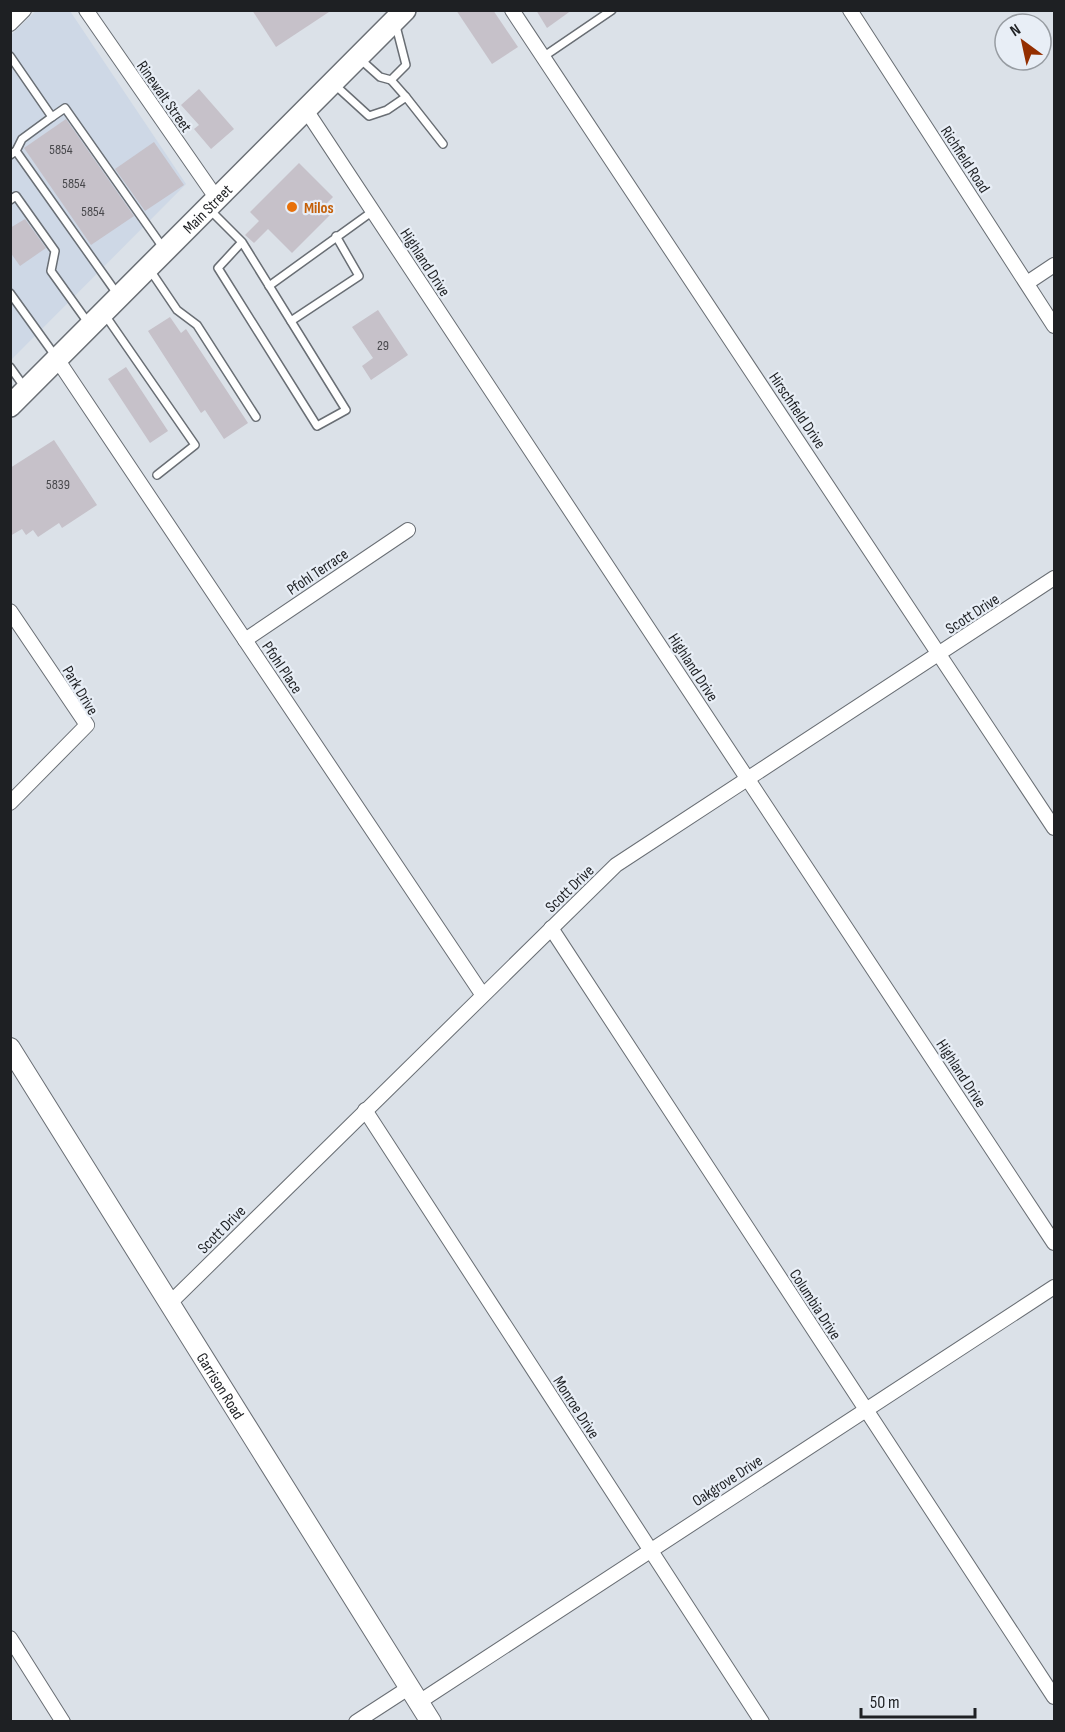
<svg xmlns="http://www.w3.org/2000/svg" width="1065" height="1732" viewBox="0 0 1065 1732" font-family="'Sofia Sans Condensed',sans-serif">
  <style>
    .built { fill: #ced8e6 }
    .building { fill: #c6c1c9 }
    .lines { fill: none; stroke-linecap: round; stroke-linejoin: round }
    .lane-casing { stroke: #696e74; stroke-width: 10 }
    .street-casing { stroke: #696e74; stroke-width: 16 }
    .secondary-casing { stroke: #696e74; stroke-width: 22 }
    .primary-casing { stroke: #696e74; stroke-width: 24 }
    .lane { stroke: #fff; stroke-width: 7 }
    .street { stroke: #fff; stroke-width: 14 }
    .secondary { stroke: #fff; stroke-width: 20 }
    .primary { stroke: #fff; stroke-width: 21 }
    .food-dot { fill: #e8710a; stroke: #e8eef6; stroke-width: 2 }
    .labels { text-anchor: middle; stroke-width: 4.5; stroke-linejoin: round; paint-order: stroke }
    .number-label { font-size: 14px; fill: #48484c }
    .street-label { font-size: 16px; fill: #1e2023; stroke: #e8eef6 }
    .food-label { font-size: 16px; font-weight: bold; fill: #c56008; stroke: #e8eef6; text-anchor: start }
  </style>
  <rect width="100%" height="100%" fill="#dbe1e8"/>
  <!-- built -->
  <polygon class="built" points="36,11 70,11 186,184 11,360 11,35"/>
  <!-- building -->
  <g class="building">
    <polygon points="252,10 332,10 276,47"/>
    <polygon points="456,10 493,10 518,47 492,64"/>
    <polygon points="536,10 572,10 547,28"/>
    <polygon points="199,89 234,129 211,149 194,129 199,125 181,105"/>
    <polygon points="66,119 134,216 91,245 24,148"/>
    <polygon points="154,142 184,185 145,211 115,169"/>
    <polygon points="299,163 333,197 326,204 334,211 292,253 268,229 254,243 245,235 259,221 250,212"/>
    <polygon points="25,219 46,248 20,266 10,252 10,228"/>
    <polygon points="378,310 408,355 371,380 362,366 373,358 352,327"/>
    <polygon points="170,317 181,333 186,329 248,423 224,439 205,410 201,413 148,331"/>
    <polygon points="126,367 168,431 150,443 108,379"/>
    <polygon points="54,440 97,505 62,528 59,523 38,537 33,530 26,535 22,529 10,536 10,468"/>
  </g>
  <g class="lines">
    <!-- lane casing -->
    <g class="lane-casing">
      <g id="lane">
        <polyline points="10,56 52,117 65,108 164,249"/>
        <polyline points="543,57 612,10"/>
        <polyline points="360,59 380,77 391,80 406,65 396,26"/>
        <polyline points="391,80 406,97"/>
        <polyline points="335,85 369,116 387,110 406,97 443,144"/>
        <polyline points="16,151 22,139 52,117"/>
        <polyline points="10,155 16,151 118,295"/>
        <polyline points="10,200 16,196 55,251 51,271 89,324"/>
        <polyline points="210,210 242,242 218,268 317,426 346,410 242,242"/>
        <polyline points="150,270 177,310 197,325 256,417"/>
        <polyline points="269,286 373,211"/>
        <polyline points="10,293 56,357"/>
        <polyline points="105,315 195,445 157,475"/>
        <polyline points="291,321 359,276 336,236"/>
        <polyline points="10,367 25,388"/>
      </g>
    </g>
    <!-- street casing -->
    <g class="street-casing">
      <g id="street">
        <polyline points="86,10 217,199"/>
        <polyline points="512,10 1054,828"/>
        <polyline points="850,10 1054,326"/>
        <polyline points="10,24 24,10"/>
        <polyline points="306,110 1054,1243"/>
        <polyline points="1027,283 1054,265"/>
        <polyline points="57,359 482,994"/>
        <polyline points="10,611 87,725 10,803"/>
        <polyline points="245,640 408,530"/>
        <polyline points="551,928 1054,1697"/>
        <polyline points="365,1110 762,1722"/>
        <polyline points="170,1303 616,865 1054,578"/>
        <polyline points="10,1638 63,1722"/>
        <polyline points="419,1702 1054,1287"/>
        <polyline points="356,1722 410,1687"/>
      </g>
    </g>
    <!-- secondary casing -->
    <g class="secondary-casing">
      <g id="secondary">
        <path id="s1" d="M 10,1048 L 431,1722"/>
      </g>
    </g>
    <!-- primary casing -->
    <g class="primary-casing">
      <g id="primary">
        <path id="s2" d="M 10,406 L 405,10"/>
      </g>
    </g>
    <!-- lane -->
    <use href="#lane" class="lane"/>
    <!-- street -->
    <use href="#street" class="street"/>
    <!-- secondary -->
    <use href="#secondary" class="secondary"/>
    <!-- primary -->
    <use href="#primary" class="primary"/>
  </g>
  <!-- markers -->
  <circle class="food-dot" cx="292" cy="207" r="6"/>
  <g class="labels">
    <!-- number labels -->
    <g class="number-label">
      <text x="61" y="154">5854</text>
      <text x="74" y="188">5854</text>
      <text x="93" y="216">5854</text>
      <text x="383" y="350">29</text>
      <text x="58" y="489">5839</text>
    </g>
    <!-- street labels -->
    <g class="street-label">
      <text transform="translate(165 96) rotate(55)" y="6">Rinewalt Street</text>
      <text transform="translate(966 159) rotate(57)" y="6">Richfield Road</text>
      <text dy="6" stroke="none"><textPath href="#s2" startOffset="279">Main Street</textPath></text>
      <text transform="translate(426 262) rotate(57)" y="6">Highland Drive</text>
      <text transform="translate(798 410) rotate(56)" y="6">Hirschfield Drive</text>
      <text transform="translate(317 571) rotate(-34)" y="6">Pfohl Terrace</text>
      <text transform="translate(972 613) rotate(-33)" y="6">Scott Drive</text>
      <text transform="translate(283 667) rotate(56)" y="6">Pfohl Place</text>
      <text transform="translate(694 667) rotate(57)" y="6">Highland Drive</text>
      <text transform="translate(81 690) rotate(59)" y="6">Park Drive</text>
      <text transform="translate(569 888) rotate(-44)" y="6">Scott Drive</text>
      <text transform="translate(962 1073) rotate(57)" y="6">Highland Drive</text>
      <text transform="translate(221 1229) rotate(-45)" y="6">Scott Drive</text>
      <text transform="translate(816 1304) rotate(57)" y="6">Columbia Drive</text>
      <text dy="6" stroke="none"><textPath href="#s1" startOffset="398">Garrison Road</textPath></text>
      <text transform="translate(577 1407) rotate(57)" y="6">Monroe Drive</text>
      <text transform="translate(727 1480) rotate(-33)" y="6">Oakgrove Drive</text>
    </g>
    <!-- food labels -->
    <g class="food-label">
      <text x="304" y="213">Milos</text>
    </g>
  </g>
  <!-- border -->
  <rect width="1065" height="1732" fill="none" stroke="#1e2023" stroke-width="24"/>
  <!-- north arrow -->
  <g transform="translate(1023 42) rotate(327)"><circle r="28" fill="#e8eef6" stroke="#979ca2" stroke-width="1.5"/>
  <path d="M0-4.5L10 22L0 15L-10 22Z" fill="#942e00"/>
  <text y="-9" font-size="16" font-weight="bold" text-anchor="middle" fill="#1e2023">N</text>
  </g>
  <!-- scale -->
  <path d="M861 1708v9h114v-9" fill="none" stroke="#1e2023" stroke-width="3"/>
  <text x="870" y="1708" font-size="18" fill="#1e2023" stroke="#e8eef6" stroke-width="4.5" paint-order="stroke">50 m</text>
</svg>
